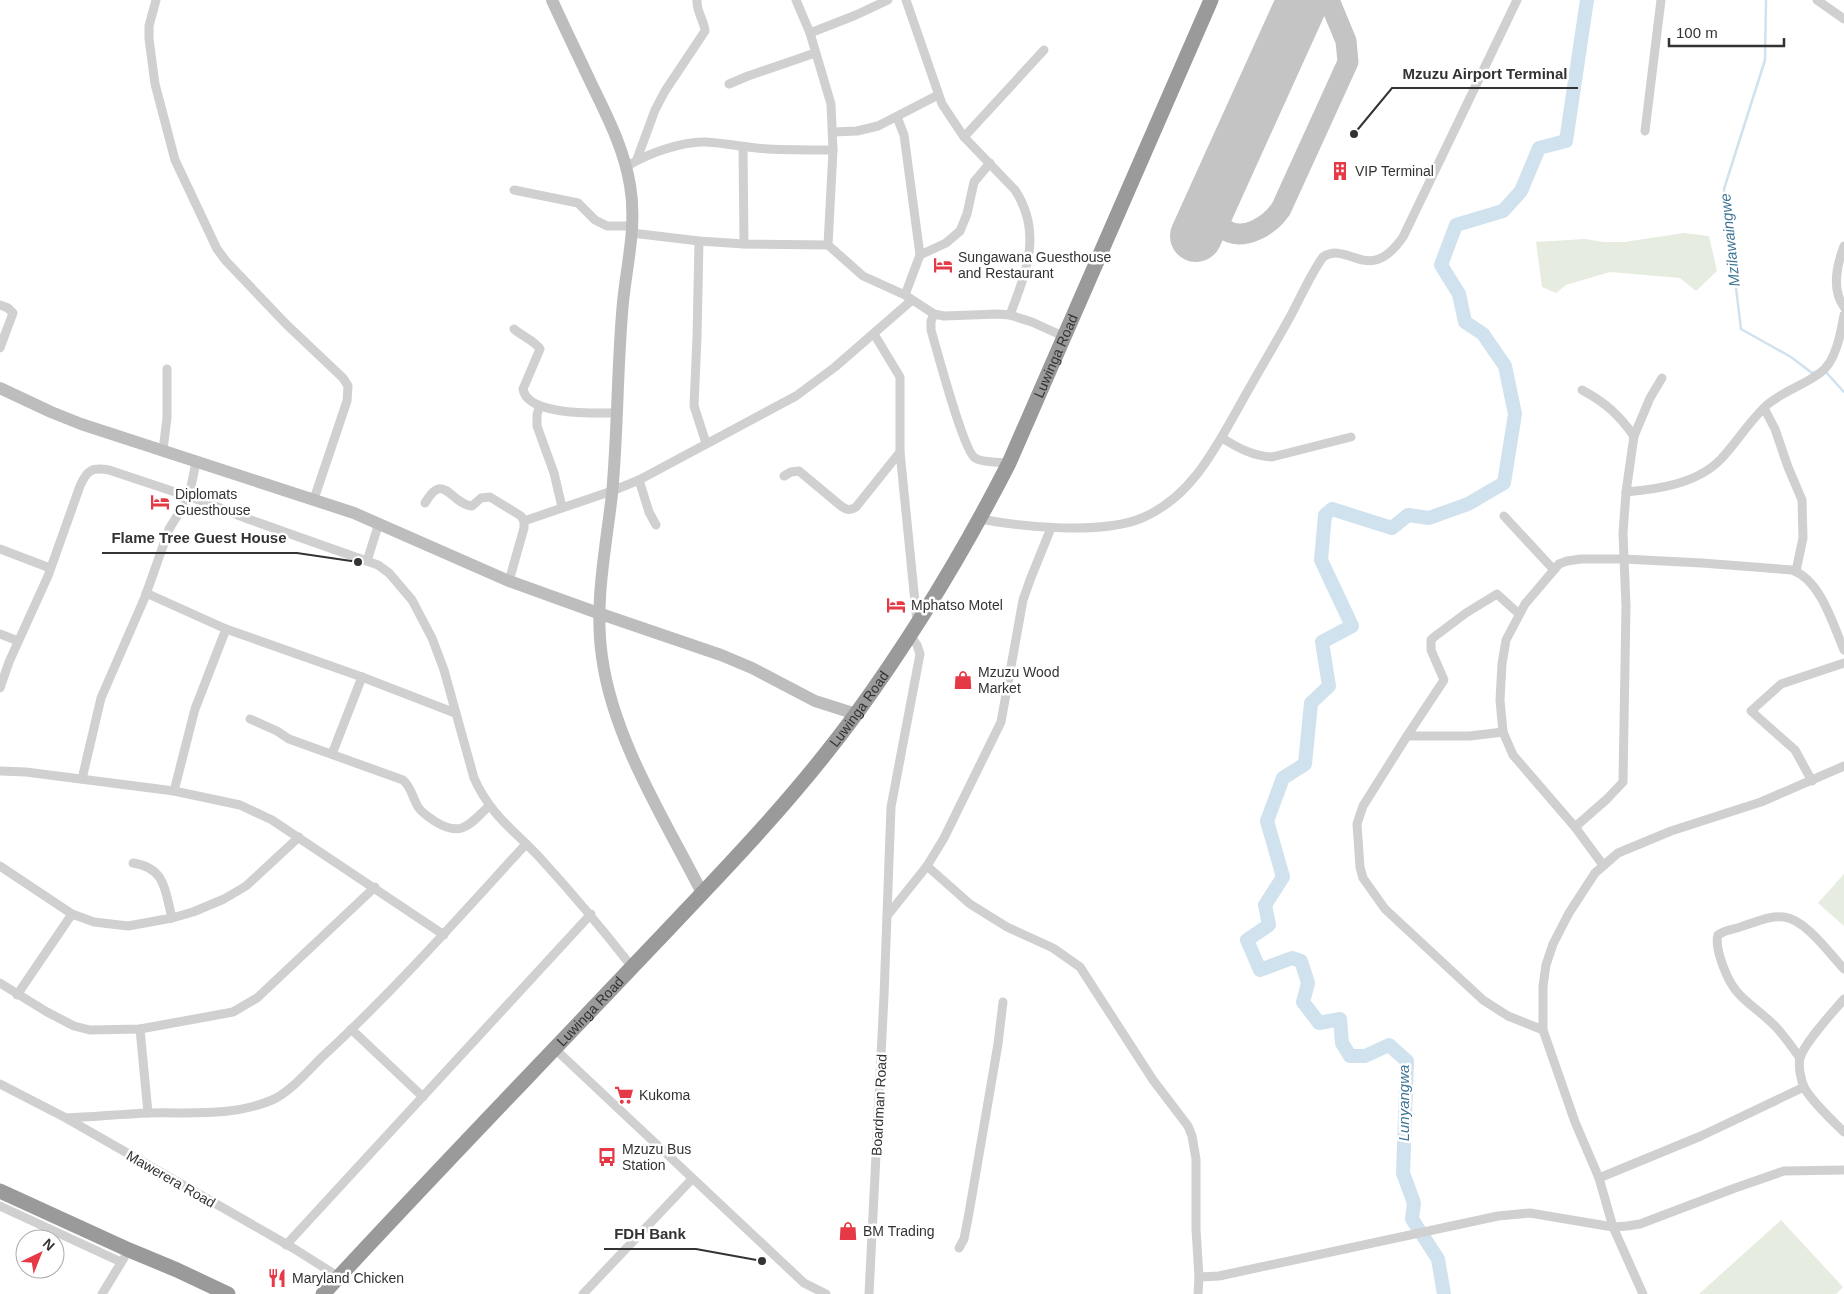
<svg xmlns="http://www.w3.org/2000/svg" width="1844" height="1294" viewBox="0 0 1844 1294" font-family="Helvetica,sans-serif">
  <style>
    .green { fill: #e6ecdf }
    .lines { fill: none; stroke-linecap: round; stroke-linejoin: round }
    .stream { stroke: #cfe2ee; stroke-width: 2.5 }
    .river { stroke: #cfe2ee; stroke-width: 14 }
    .taxiway { stroke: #c4c4c4; stroke-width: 21 }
    .runway { stroke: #c4c4c4; stroke-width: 52 }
    .street { stroke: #d0d0d0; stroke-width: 9 }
    .secondary { stroke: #bdbdbd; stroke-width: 12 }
    .highway { stroke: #9a9a9a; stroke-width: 15 }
    .labels { text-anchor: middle; stroke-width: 5; stroke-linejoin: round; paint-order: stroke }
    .poi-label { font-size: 14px; fill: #333; stroke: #fff; text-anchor: start }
    .street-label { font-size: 14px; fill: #333; stroke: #fff }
    .water-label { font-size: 15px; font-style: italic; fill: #3f7597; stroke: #fff }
    .leader { fill: none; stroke: #333; stroke-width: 2 }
    .callout-dot { fill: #333; stroke: #fff; stroke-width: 2 }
    .callout-label { font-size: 15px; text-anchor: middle; font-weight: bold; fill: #333; stroke: #fff; stroke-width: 5; stroke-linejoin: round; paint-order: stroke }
  </style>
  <rect width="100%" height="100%" fill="#fff"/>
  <!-- green -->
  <g class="green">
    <polygon points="1684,233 1709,236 1717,271 1696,291 1680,278 1610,272 1566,285 1556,293 1542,287 1536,242 1585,239 1604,242 1624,242"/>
    <polygon points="1844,874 1844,926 1818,903"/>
    <polygon points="1781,1220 1843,1287 1836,1294 1699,1294"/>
  </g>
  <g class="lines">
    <!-- stream -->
    <g class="stream">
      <polyline points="1766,0 1765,60 1724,189 1741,329 1791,357 1812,373 1815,372"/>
      <polyline points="1825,371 1844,392"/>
    </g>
    <!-- river -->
    <polyline class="river" points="1444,1294 1438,1259 1412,1219 1414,1203 1403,1173 1407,1061 1389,1045 1365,1056 1350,1056 1342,1043 1340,1019 1319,1023 1303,1002 1308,983 1301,961 1292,958 1260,970 1247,940 1269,925 1265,905 1283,877 1267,821 1283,778 1305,764 1311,703 1329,686 1322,642 1352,626 1321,560 1325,515 1332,509 1392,528 1408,515 1429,518 1468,504 1504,483 1515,414 1505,366 1483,334 1465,322 1459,294 1441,265 1456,225 1503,211 1521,191 1539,148 1566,141 1587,0"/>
    <!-- taxiway -->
    <g class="taxiway">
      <polyline points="1298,11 1306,4 1314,0"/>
      <path d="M 1213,198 C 1214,208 1216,221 1223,228 C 1242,244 1270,225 1281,209 L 1348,62 L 1346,41 L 1329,0"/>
    </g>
    <!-- runway -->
    <polyline class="runway" points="1196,236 1303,0"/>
    <!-- street -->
    <g class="street">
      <polyline points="156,0 149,26 149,39 155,84 175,160 217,249 226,261 286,324 343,378 348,386 347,401 314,499"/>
      <polyline points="796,0 810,33 831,104 833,150 828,245 863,276 905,295 934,314 944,316 998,314 1010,315 1032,322 1065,337"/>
      <path d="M 906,0 L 942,104 L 964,137 L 1015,190 C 1043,233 1026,272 1010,315"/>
      <polyline points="1817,0 1844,19"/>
      <polyline points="810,33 856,15 888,0"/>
      <polyline points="729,84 748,76 815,53"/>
      <polyline points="897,117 904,135 920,255 905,295"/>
      <polyline points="1645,131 1661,0"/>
      <polyline points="833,132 857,131 878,126 938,95"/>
      <polyline points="964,137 1044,50"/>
      <polyline points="743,147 744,244"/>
      <path d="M 637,159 L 655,110 L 665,91 L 705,31 C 704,20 696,11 697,0"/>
      <path d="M 626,167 C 646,154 682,141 706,142 C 727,143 747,148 768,149 C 789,150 811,150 833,150"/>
      <polyline points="514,190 578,203 595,220 607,226 633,226"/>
      <polyline points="632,233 699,241 744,244 828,245"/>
      <polyline points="699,241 697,337 694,406 706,443"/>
      <path d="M 1844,246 C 1837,265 1831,289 1844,307"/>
      <polyline points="920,255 946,243 960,231 967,214 974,182 990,163"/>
      <polyline points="0,305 8,308 13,313 0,348"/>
      <path d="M 934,314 L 931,321 L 931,330 C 937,350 963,450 975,458 C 983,463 999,462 1009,463"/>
      <path d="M 514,329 C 522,336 535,341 540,349 L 523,389 C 527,416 596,413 616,413"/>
      <polyline points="874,334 900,377 900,452 917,622"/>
      <path d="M 1582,390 C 1606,403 1618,414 1634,436"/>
      <polyline points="539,407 537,415 537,426 554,473 562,507"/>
      <polyline points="1764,408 1775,429 1788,467 1802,500 1803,538 1796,571"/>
      <path d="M 1222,438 C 1238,448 1253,456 1272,457 L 1351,437"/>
      <polyline points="163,450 167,418 167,369"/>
      <path d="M 784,476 L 791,472 L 799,471 L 841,506 C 847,510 850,511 856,507 L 900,452"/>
      <polyline points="639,480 649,512 656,525"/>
      <path d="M 1626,492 C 1658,489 1697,484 1721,459 C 1737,442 1750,420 1768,404 C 1784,391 1804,385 1820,373 C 1836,362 1841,332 1844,315"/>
      <path d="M 425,503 C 444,470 450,504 472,506 L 481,498 L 490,497 L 521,516 L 524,521 L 524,528 L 509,581"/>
      <polyline points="1504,516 1554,570"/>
      <path d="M 980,519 C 1023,527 1101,535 1142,518 C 1192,497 1216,447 1241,403 C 1257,374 1274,346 1290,317 C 1301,297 1310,275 1323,257 C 1349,240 1368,287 1403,237 L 1517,0"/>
      <polyline points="524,521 612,491 639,480 796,396 835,367 912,300"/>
      <polyline points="0,549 50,568"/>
      <polyline points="367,561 379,523"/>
      <polyline points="146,593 226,629 362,677 455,713"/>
      <polyline points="0,634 18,641"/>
      <path d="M 0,688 L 9,662 L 48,576 L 80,486 C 87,470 92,467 109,470 L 205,502 L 248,519 L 378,565 L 389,573 L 412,600 L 432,638 L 444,670 L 474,778 C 491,816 514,830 541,859 C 573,894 603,930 632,967"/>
      <path d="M 250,719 L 277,731 L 289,739 L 403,780 C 412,788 412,797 418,807 C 423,814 430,818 436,822 C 462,838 471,823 489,806"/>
      <polyline points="1503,732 1470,736 1407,736 1363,806 1357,824 1360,867 1363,878 1385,909 1483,1000 1508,1016 1543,1030"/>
      <polyline points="1407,736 1444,680 1431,650 1431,640 1434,637 1466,613 1497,594 1519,614"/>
      <polyline points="332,754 362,677"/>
      <polyline points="0,771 26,772 174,791 240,805 272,820 444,935"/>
      <polyline points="82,779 101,698 145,597 169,529 189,497 196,462"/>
      <polyline points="1812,781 1795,750 1751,711 1781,684 1844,663"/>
      <polyline points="174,791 195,709 226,629"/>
      <polyline points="1575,827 1607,799 1623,782 1626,606 1623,533 1626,492 1634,436 1650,398 1662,378"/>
      <path d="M 133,863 C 166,868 165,891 172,918"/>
      <path d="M 1603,865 L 1575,827 L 1513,755 L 1503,732 L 1500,700 L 1502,664 L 1506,640 L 1525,604 L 1559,564 L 1567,561 L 1581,559 L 1624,559 L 1702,563 L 1792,570 C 1821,580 1833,625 1844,650"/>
      <polyline points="0,866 72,914 94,922 128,926 172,918 193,912 224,899 246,886 299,837"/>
      <polyline points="927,866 970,904 1007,927 1053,948 1080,967 1153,1080 1188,1126 1192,1136 1196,1159 1196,1229 1199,1277 1219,1276 1498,1216 1530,1213 1613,1227 1627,1226 1640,1224 1735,1188 1784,1171 1844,1170"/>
      <polyline points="887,916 927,866 944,838 1001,722 1023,600 1030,580 1051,528"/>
      <polyline points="0,983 47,1012 74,1026 90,1030 140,1029 233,1012 257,998 375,887"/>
      <polyline points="17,995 72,914"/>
      <path d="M 1844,999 C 1833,1012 1804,1043 1800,1058 C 1798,1067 1801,1081 1805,1089 C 1815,1105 1831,1119 1844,1132"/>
      <polyline points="140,1029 148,1113"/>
      <polyline points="351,1029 423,1097"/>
      <polyline points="555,1049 804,1283 826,1294"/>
      <path d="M 1800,1058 C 1792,1047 1785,1037 1776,1027 C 1748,999 1733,1000 1720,957 C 1718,950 1716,941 1718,935 C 1727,929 1734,930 1743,926 C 1756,922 1770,915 1784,917 C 1805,919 1830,954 1844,969"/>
      <polyline points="0,1084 66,1118 293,1248 339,1277"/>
      <path d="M 66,1118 C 93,1117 121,1114 149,1113 C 191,1112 232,1117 272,1100 C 289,1093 308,1071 321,1058 C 394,991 459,917 526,844"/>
      <polyline points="1599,1178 1701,1136 1804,1087"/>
      <polyline points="0,1206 121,1262"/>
      <polyline points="286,1245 591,914"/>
      <polyline points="959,1248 964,1239 969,1213 998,1044 1003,1002"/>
      <polyline points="102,1294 124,1258"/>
      <polyline points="583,1294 692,1179"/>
      <polyline points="869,1294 884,996 891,807 920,654 917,645 910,635"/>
      <polyline points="1198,1294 1199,1277"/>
      <polyline points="1643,1294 1613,1227 1599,1178 1575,1122 1543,1030 1543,986 1546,965 1553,944 1569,913 1595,873 1618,853 1671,831 1761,802 1844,766"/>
    </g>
    <!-- secondary -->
    <g class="secondary">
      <path d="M 552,0 C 565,29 579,57 592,85 C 608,118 624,149 630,185 C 637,225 627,263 623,302 C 617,366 618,430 612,494 C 606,548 594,603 602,657 C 613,739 665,820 702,893"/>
      <polyline points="0,388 51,412 81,424 354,513 509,581 598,613 721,655 752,668 815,701 856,714"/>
    </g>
    <!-- highway -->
    <g class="highway">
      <polyline points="0,1191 129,1250 177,1270 228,1294"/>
      <path id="s1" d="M 323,1294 C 426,1182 532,1073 637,962 C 713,882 791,803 856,714 C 914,634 964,551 1009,463 L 1211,0"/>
    </g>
  </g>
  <!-- icons -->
  <defs>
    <g id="building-bare" transform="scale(1.5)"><path d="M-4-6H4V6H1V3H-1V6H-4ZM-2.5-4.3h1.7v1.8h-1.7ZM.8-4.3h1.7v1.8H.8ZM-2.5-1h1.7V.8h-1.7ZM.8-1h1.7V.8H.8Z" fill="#e63946" stroke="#fff" stroke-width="2.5" paint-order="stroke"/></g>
    <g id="hotel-bare" transform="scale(1.5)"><path d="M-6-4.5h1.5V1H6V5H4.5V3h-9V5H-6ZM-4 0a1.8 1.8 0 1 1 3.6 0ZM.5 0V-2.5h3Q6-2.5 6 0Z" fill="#e63946" stroke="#fff" stroke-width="2.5" paint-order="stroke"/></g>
    <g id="shop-bare" transform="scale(1.5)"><path d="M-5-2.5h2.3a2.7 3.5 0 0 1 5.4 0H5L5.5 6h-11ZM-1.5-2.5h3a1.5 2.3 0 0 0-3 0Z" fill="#e63946" stroke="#fff" stroke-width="2.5" paint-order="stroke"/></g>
    <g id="supermarket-bare" transform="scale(1.5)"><path d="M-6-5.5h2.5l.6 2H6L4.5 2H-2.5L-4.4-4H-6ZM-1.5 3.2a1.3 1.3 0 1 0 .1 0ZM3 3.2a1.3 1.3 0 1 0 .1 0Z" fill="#e63946" stroke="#fff" stroke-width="2.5" paint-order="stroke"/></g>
    <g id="bus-bare" transform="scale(1.5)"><path d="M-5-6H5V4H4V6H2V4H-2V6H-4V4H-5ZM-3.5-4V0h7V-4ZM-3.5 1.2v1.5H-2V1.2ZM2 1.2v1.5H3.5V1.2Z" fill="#e63946" stroke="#fff" stroke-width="2.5" paint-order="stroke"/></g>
    <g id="restaurant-bare" transform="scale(1.5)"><path d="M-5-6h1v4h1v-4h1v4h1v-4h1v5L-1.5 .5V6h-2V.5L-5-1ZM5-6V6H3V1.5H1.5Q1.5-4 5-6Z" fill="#e63946" stroke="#fff" stroke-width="2.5" paint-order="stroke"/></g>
  </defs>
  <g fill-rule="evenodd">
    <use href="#building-bare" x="1340" y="171"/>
    <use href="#hotel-bare" x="943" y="265"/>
    <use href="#hotel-bare" x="160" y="502"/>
    <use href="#hotel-bare" x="896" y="605"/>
    <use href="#shop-bare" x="963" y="680"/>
    <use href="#supermarket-bare" x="624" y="1095"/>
    <use href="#bus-bare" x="607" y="1157"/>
    <use href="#shop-bare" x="848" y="1231"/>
    <use href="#restaurant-bare" x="277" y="1278"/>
  </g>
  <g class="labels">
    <!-- poi labels -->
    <g class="poi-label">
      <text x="1355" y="176">VIP Terminal</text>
      <text x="958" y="262">Sungawana Guesthouse<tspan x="958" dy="16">and Restaurant</tspan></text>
      <text x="175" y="499">Diplomats<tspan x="175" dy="16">Guesthouse</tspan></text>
      <text x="911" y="610">Mphatso Motel</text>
      <text x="978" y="677">Mzuzu Wood<tspan x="978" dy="16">Market</tspan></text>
      <text x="639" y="1100">Kukoma</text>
      <text x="622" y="1154">Mzuzu Bus<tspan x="622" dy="16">Station</tspan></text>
      <text x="863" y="1236">BM Trading</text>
      <text x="292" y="1283">Maryland Chicken</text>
    </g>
    <!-- street labels -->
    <g class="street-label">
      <text dy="5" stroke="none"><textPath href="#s1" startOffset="1199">Luwinga Road</textPath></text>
      <text dy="5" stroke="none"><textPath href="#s1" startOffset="794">Luwinga Road</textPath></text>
      <text dy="5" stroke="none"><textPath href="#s1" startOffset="389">Luwinga Road</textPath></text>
      <text transform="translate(879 1105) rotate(-87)" y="5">Boardman Road</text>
      <text transform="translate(171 1179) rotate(30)" y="5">Mawerera Road</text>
    </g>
    <!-- water labels -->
    <g class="water-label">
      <text transform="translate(1730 240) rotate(-96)" y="5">Mzilawaingwe</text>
      <text transform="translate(1404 1103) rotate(-90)" y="5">Lunyangwa</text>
    </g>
  </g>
  <!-- callouts -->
  <path class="leader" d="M1354 134L1392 88H1578M358 562L297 553H102M762 1261L696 1249H604"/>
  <g class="callout-dot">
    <circle cx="1354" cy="134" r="5"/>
    <circle cx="358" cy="562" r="5"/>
    <circle cx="762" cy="1261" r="5"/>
  </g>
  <g class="callout-label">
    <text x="1485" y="79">Mzuzu Airport Terminal</text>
    <text x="199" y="543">Flame Tree Guest House</text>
    <text x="650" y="1239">FDH Bank</text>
  </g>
  <!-- north arrow -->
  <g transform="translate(40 1254) rotate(43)"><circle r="24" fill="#ffffff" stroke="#adadad"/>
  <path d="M0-4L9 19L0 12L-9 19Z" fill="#e63946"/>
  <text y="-8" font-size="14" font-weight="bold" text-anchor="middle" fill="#333333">N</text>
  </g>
  <!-- scale -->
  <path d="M1669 38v8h115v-8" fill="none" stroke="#333333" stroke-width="2.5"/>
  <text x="1676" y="38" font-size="15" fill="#333333" stroke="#ffffff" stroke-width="4" paint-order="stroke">100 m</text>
</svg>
